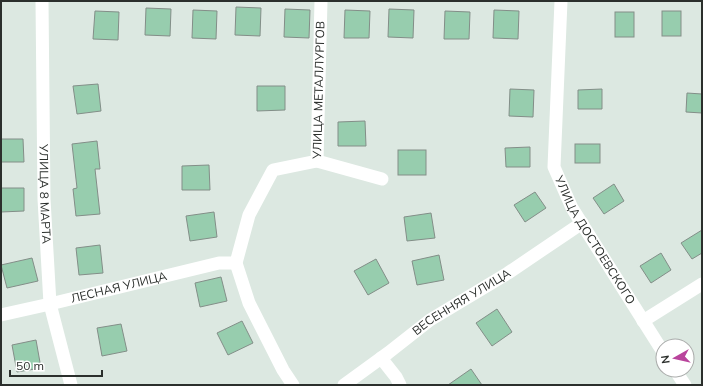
<svg xmlns="http://www.w3.org/2000/svg" width="703" height="386" viewBox="0 0 703 386" font-family="Mulish,sans-serif">
  <style>
    .building { fill: #97cdae; stroke: #838e88 }
    .lines { fill: none; stroke-linecap: round; stroke-linejoin: round }
    .street { stroke: #fff; stroke-width: 13 }
    .labels { text-anchor: middle; stroke-width: 3; stroke-linejoin: round; paint-order: stroke }
    .street-label { font-size: 12px; fill: #2b2f2c; stroke: #fff }
  </style>
  <rect width="100%" height="100%" fill="#dce8e1"/>
  <!-- building -->
  <g class="building">
    <polygon points="236,7 261,8 260,36 235,35"/>
    <polygon points="146,8 171,9 170,36 145,35"/>
    <polygon points="285,9 310,10 309,38 284,37"/>
    <polygon points="389,9 414,10 413,38 388,37"/>
    <polygon points="193,10 217,11 216,39 192,38"/>
    <polygon points="345,10 370,11 369,38 344,38"/>
    <polygon points="494,10 519,11 518,39 493,38"/>
    <polygon points="95,11 119,12 118,40 93,39"/>
    <polygon points="445,11 470,12 469,39 444,39"/>
    <rect x="662" y="11" width="19" height="25"/>
    <rect x="615" y="12" width="19" height="25"/>
    <polygon points="98,84 101,111 77,114 73,86"/>
    <polygon points="257,86 285,86 285,110 257,111"/>
    <polygon points="510,89 534,90 533,117 509,116"/>
    <polygon points="602,89 602,109 578,109 578,90"/>
    <polygon points="687,93 702,94 702,113 686,112"/>
    <polygon points="365,121 366,146 338,146 338,122"/>
    <polygon points="1,139 23,139 24,162 1,162"/>
    <polygon points="97,141 100,169 95,169 100,214 76,216 73,189 77,188 72,144"/>
    <rect x="575" y="144" width="25" height="19"/>
    <polygon points="530,147 530,167 506,167 505,148"/>
    <rect x="398" y="150" width="28" height="25"/>
    <polygon points="209,165 210,190 182,190 182,166"/>
    <polygon points="614,184 624,201 604,214 593,198"/>
    <polygon points="1,188 24,188 24,211 1,212"/>
    <polygon points="535,192 546,208 525,222 514,205"/>
    <polygon points="214,212 217,237 190,241 186,216"/>
    <polygon points="431,213 435,238 407,241 404,217"/>
    <polygon points="702,230 702,253 692,259 681,243"/>
    <polygon points="100,245 103,273 79,275 76,248"/>
    <polygon points="661,253 671,270 651,283 640,266"/>
    <polygon points="439,255 444,280 417,285 412,261"/>
    <polygon points="32,258 38,281 7,288 1,265"/>
    <polygon points="376,259 389,283 368,295 354,271"/>
    <polygon points="221,277 227,301 200,307 195,283"/>
    <polygon points="497,309 512,332 492,346 476,323"/>
    <polygon points="242,321 253,343 228,355 217,333"/>
    <polygon points="121,324 127,351 102,356 97,328"/>
    <polygon points="36,340 41,368 17,372 12,345"/>
    <polygon points="471,369 482,385 448,385"/>
  </g>
  <g class="lines">
    <!-- street -->
    <g class="street">
      <path id="s1" d="M 42,1 L 44,199 L 50,304 L 71,385"/>
      <path id="s2" d="M 561,1 L 554,167 L 572,208 L 663,352"/>
      <polyline points="317,161 382,179"/>
      <path id="s3" d="M 1,315 L 50,304 L 219,263 L 236,263"/>
      <polyline points="643,321 702,284"/>
      <polyline points="381,358 396,377 400,385"/>
      <polyline points="675,370 685,385"/>
      <path id="s4" d="M 293,385 L 283,370 L 249,303 L 236,263 L 249,215 L 273,170 L 317,161 L 321,1"/>
      <path id="s5" d="M 344,385 L 388,353 L 430,320 L 508,273 L 582,223"/>
    </g>
  </g>
  <g class="labels">
    <!-- street labels -->
    <g class="street-label">
      <text dy="4" stroke="none"><textPath href="#s4" startOffset="352">УЛИЦА МЕТАЛЛУРГОВ</textPath></text>
      <text dy="4" stroke="none"><textPath href="#s1" startOffset="193">УЛИЦА 8 МАРТА</textPath></text>
      <text dy="4" stroke="none"><textPath href="#s2" startOffset="250">УЛИЦА ДОСТОЕВСКОГО</textPath></text>
      <text dy="4" stroke="none"><textPath href="#s3" startOffset="121">ЛЕСНАЯ УЛИЦА</textPath></text>
      <text dy="4" stroke="none"><textPath href="#s5" startOffset="144">ВЕСЕННЯЯ УЛИЦА</textPath></text>
    </g>
  </g>
  <!-- border -->
  <rect width="703" height="386" fill="none" stroke="#2b2f2c" stroke-width="4"/>
  <!-- north arrow -->
  <g transform="translate(675 358) rotate(262)"><circle r="19" fill="#ffffff" stroke="#aaacab"/>
  <path d="M0-3L7 15L0 10L-7 15Z" fill="#b9449c"/>
  <text y="-6" font-size="11" font-weight="bold" text-anchor="middle" fill="#2b2f2c">N</text>
  </g>
  <!-- scale -->
  <path d="M10 370v6h92v-6" fill="none" stroke="#2b2f2c" stroke-width="2"/>
  <text x="16" y="370" font-size="12" fill="#2b2f2c" stroke="#ffffff" stroke-width="3" paint-order="stroke">50 m</text>
</svg>
